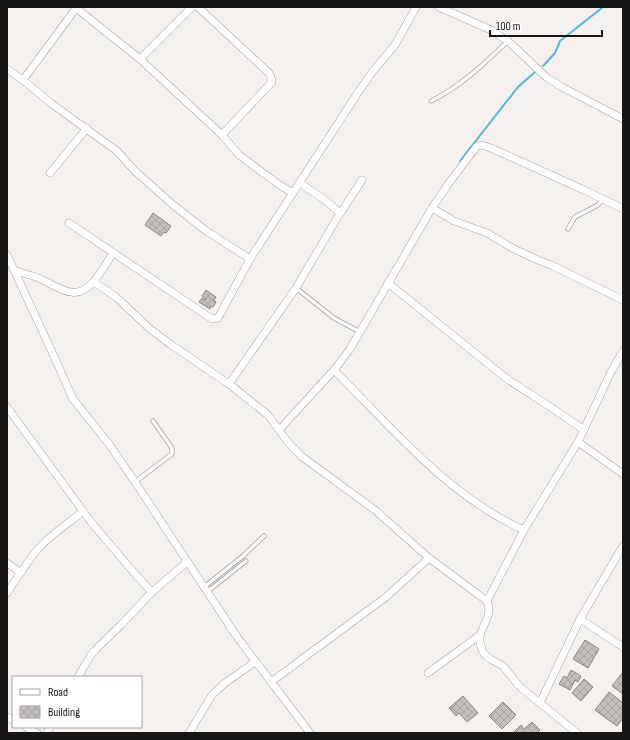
<svg xmlns="http://www.w3.org/2000/svg" width="630" height="740" viewBox="0 0 630 740" font-family="'Sofia Sans Condensed',sans-serif">
  <style>
    .lines { fill: none; stroke-linecap: round; stroke-linejoin: round }
    .stream { stroke: #4dbcdc; stroke-width: 2 }
    .building { fill: url(#building-cross-hatch); stroke: #8a8584 }
    .service-casing { stroke: #a39f9c; stroke-width: 5 }
    .minor-casing { stroke: #a39f9c; stroke-width: 8 }
    .service { stroke: #fff; stroke-width: 3.5 }
    .minor { stroke: #fff; stroke-width: 7 }
  </style>
  <defs>
    <pattern id="building-cross-hatch" width="8" height="8" patternUnits="userSpaceOnUse"><rect width="8" height="8" fill="#c4bfbd"/><path d="M0 0l8 8M0 8l8-8" fill="none" stroke="#a8a3a2"/></pattern>
  </defs>
  <rect width="100%" height="100%" fill="#f6f1ee"/>
  <g class="lines">
    <!-- stream -->
    <g class="stream">
      <polyline points="543,66 555,53 560,41 603,7"/>
      <polyline points="460,161 518,87 535,72"/>
    </g>
  </g>
  <!-- building -->
  <g class="building">
    <polygon points="153,213 171,226 166,233 164,232 161,236 145,225"/>
    <polygon points="206,290 216,297 214,300 216,302 213,307 211,306 210,309 199,302 202,298 205,300 206,299 202,296"/>
    <polygon points="585,640 599,649 588,668 573,659"/>
    <polygon points="571,670 581,676 578,682 575,680 570,690 559,684 564,676 567,678"/>
    <polygon points="623,672 623,694 612,686"/>
    <polygon points="584,679 593,687 581,701 572,693"/>
    <polygon points="609,692 623,703 623,718 617,726 595,710"/>
    <polygon points="463,696 478,713 467,722 459,713 456,716 449,708"/>
    <polygon points="503,702 516,715 502,729 489,716"/>
    <polygon points="532,722 540,730 537,733 515,733 514,732 521,725 524,729"/>
  </g>
  <g class="lines">
    <!-- service casing -->
    <g class="service-casing">
      <g id="service">
        <path d="M 431,101 C 460,87 484,64 508,41"/>
        <polyline points="568,229 575,217 598,205 603,199"/>
        <polyline points="296,288 334,318 360,332"/>
        <polyline points="135,482 172,454 172,448 153,421"/>
        <polyline points="204,587 243,556 264,536"/>
        <polyline points="207,592 246,561"/>
      </g>
    </g>
    <!-- minor casing -->
    <g class="minor-casing">
      <g id="minor">
        <polyline points="198,7 269,73 271,77 272,82 222,135"/>
        <polyline points="439,7 491,30 508,41 546,77 560,86 623,119"/>
        <polyline points="76,8 140,59 222,135 239,155 281,186 293,193"/>
        <polyline points="140,59 192,7"/>
        <polyline points="7,69 23,80 52,104 117,151 135,171 172,204 205,230 250,259"/>
        <polyline points="23,80 77,7"/>
        <polyline points="50,173 87,128"/>
        <polyline points="300,183 325,200 340,213"/>
        <polyline points="432,208 454,221 487,233 514,249 538,260 551,265 623,300"/>
        <polyline points="69,223 212,319 218,318 250,259 359,91 373,71 395,45 416,7"/>
        <polyline points="7,255 53,354 73,399 109,444 135,482 237,637 310,733"/>
        <path d="M 16,271 C 22,273 30,275 36,277 C 57,285 75,305 94,281 C 101,273 107,262 113,253"/>
        <polyline points="94,282 116,297 150,329 170,344 229,384 268,415 287,441 301,456 375,510 429,558 487,601 489,608 488,616 480,635 480,642 482,650 486,656 492,660 503,666 520,687 577,733"/>
        <polyline points="388,283 507,379 552,408 584,430"/>
        <path d="M 334,370 C 391,427 449,497 524,530"/>
        <polyline points="229,384 296,288 336,220 362,180"/>
        <polyline points="7,407 91,522 136,575 152,592"/>
        <polyline points="280,429 334,370 350,349 432,208 449,183 477,146 482,145 491,148 584,190 623,209"/>
        <polyline points="578,442 623,474"/>
        <polyline points="7,563 21,573"/>
        <path d="M 7,593 C 17,578 26,563 38,549 C 51,534 68,524 83,511"/>
        <polyline points="487,601 524,530 578,442 611,372 623,351"/>
        <polyline points="580,619 623,647"/>
        <polyline points="428,673 480,635"/>
        <polyline points="78,677 91,655 96,649 121,625 152,592 187,562"/>
        <polyline points="271,682 386,597 429,558"/>
        <polyline points="540,703 580,619 623,546"/>
        <polyline points="7,717 13,720"/>
        <polyline points="26,727 37,733"/>
        <polyline points="47,733 50,727"/>
        <polyline points="189,733 212,695 225,683 255,662"/>
      </g>
    </g>
    <!-- service -->
    <use href="#service" class="service"/>
    <!-- minor -->
    <use href="#minor" class="minor"/>
  </g>
  <!-- border -->
  <rect width="630" height="740" fill="none" stroke="#171615" stroke-width="16"/>
  <!-- legend -->
  <rect x="12" y="676" width="130" height="52" fill="#ffffff" stroke="#a2a2a1"/>
  <rect x="20" y="689" width="20" height="6" fill="#ffffff" stroke="#a2a2a1"/>
  <text x="48" y="696" font-size="12" fill="#171615">Road</text>
  <rect x="20" y="706" width="20" height="12" fill="url(#building-cross-hatch)" stroke="#a2a2a1"/>
  <text x="48" y="716" font-size="12" fill="#171615">Building</text>
  <!-- scale -->
  <path d="M490 30v6h112v-6" fill="none" stroke="#171615" stroke-width="2"/>
  <text x="496" y="30" font-size="12" fill="#171615" stroke="#ffffff" stroke-width="3" paint-order="stroke">100 m</text>
</svg>
